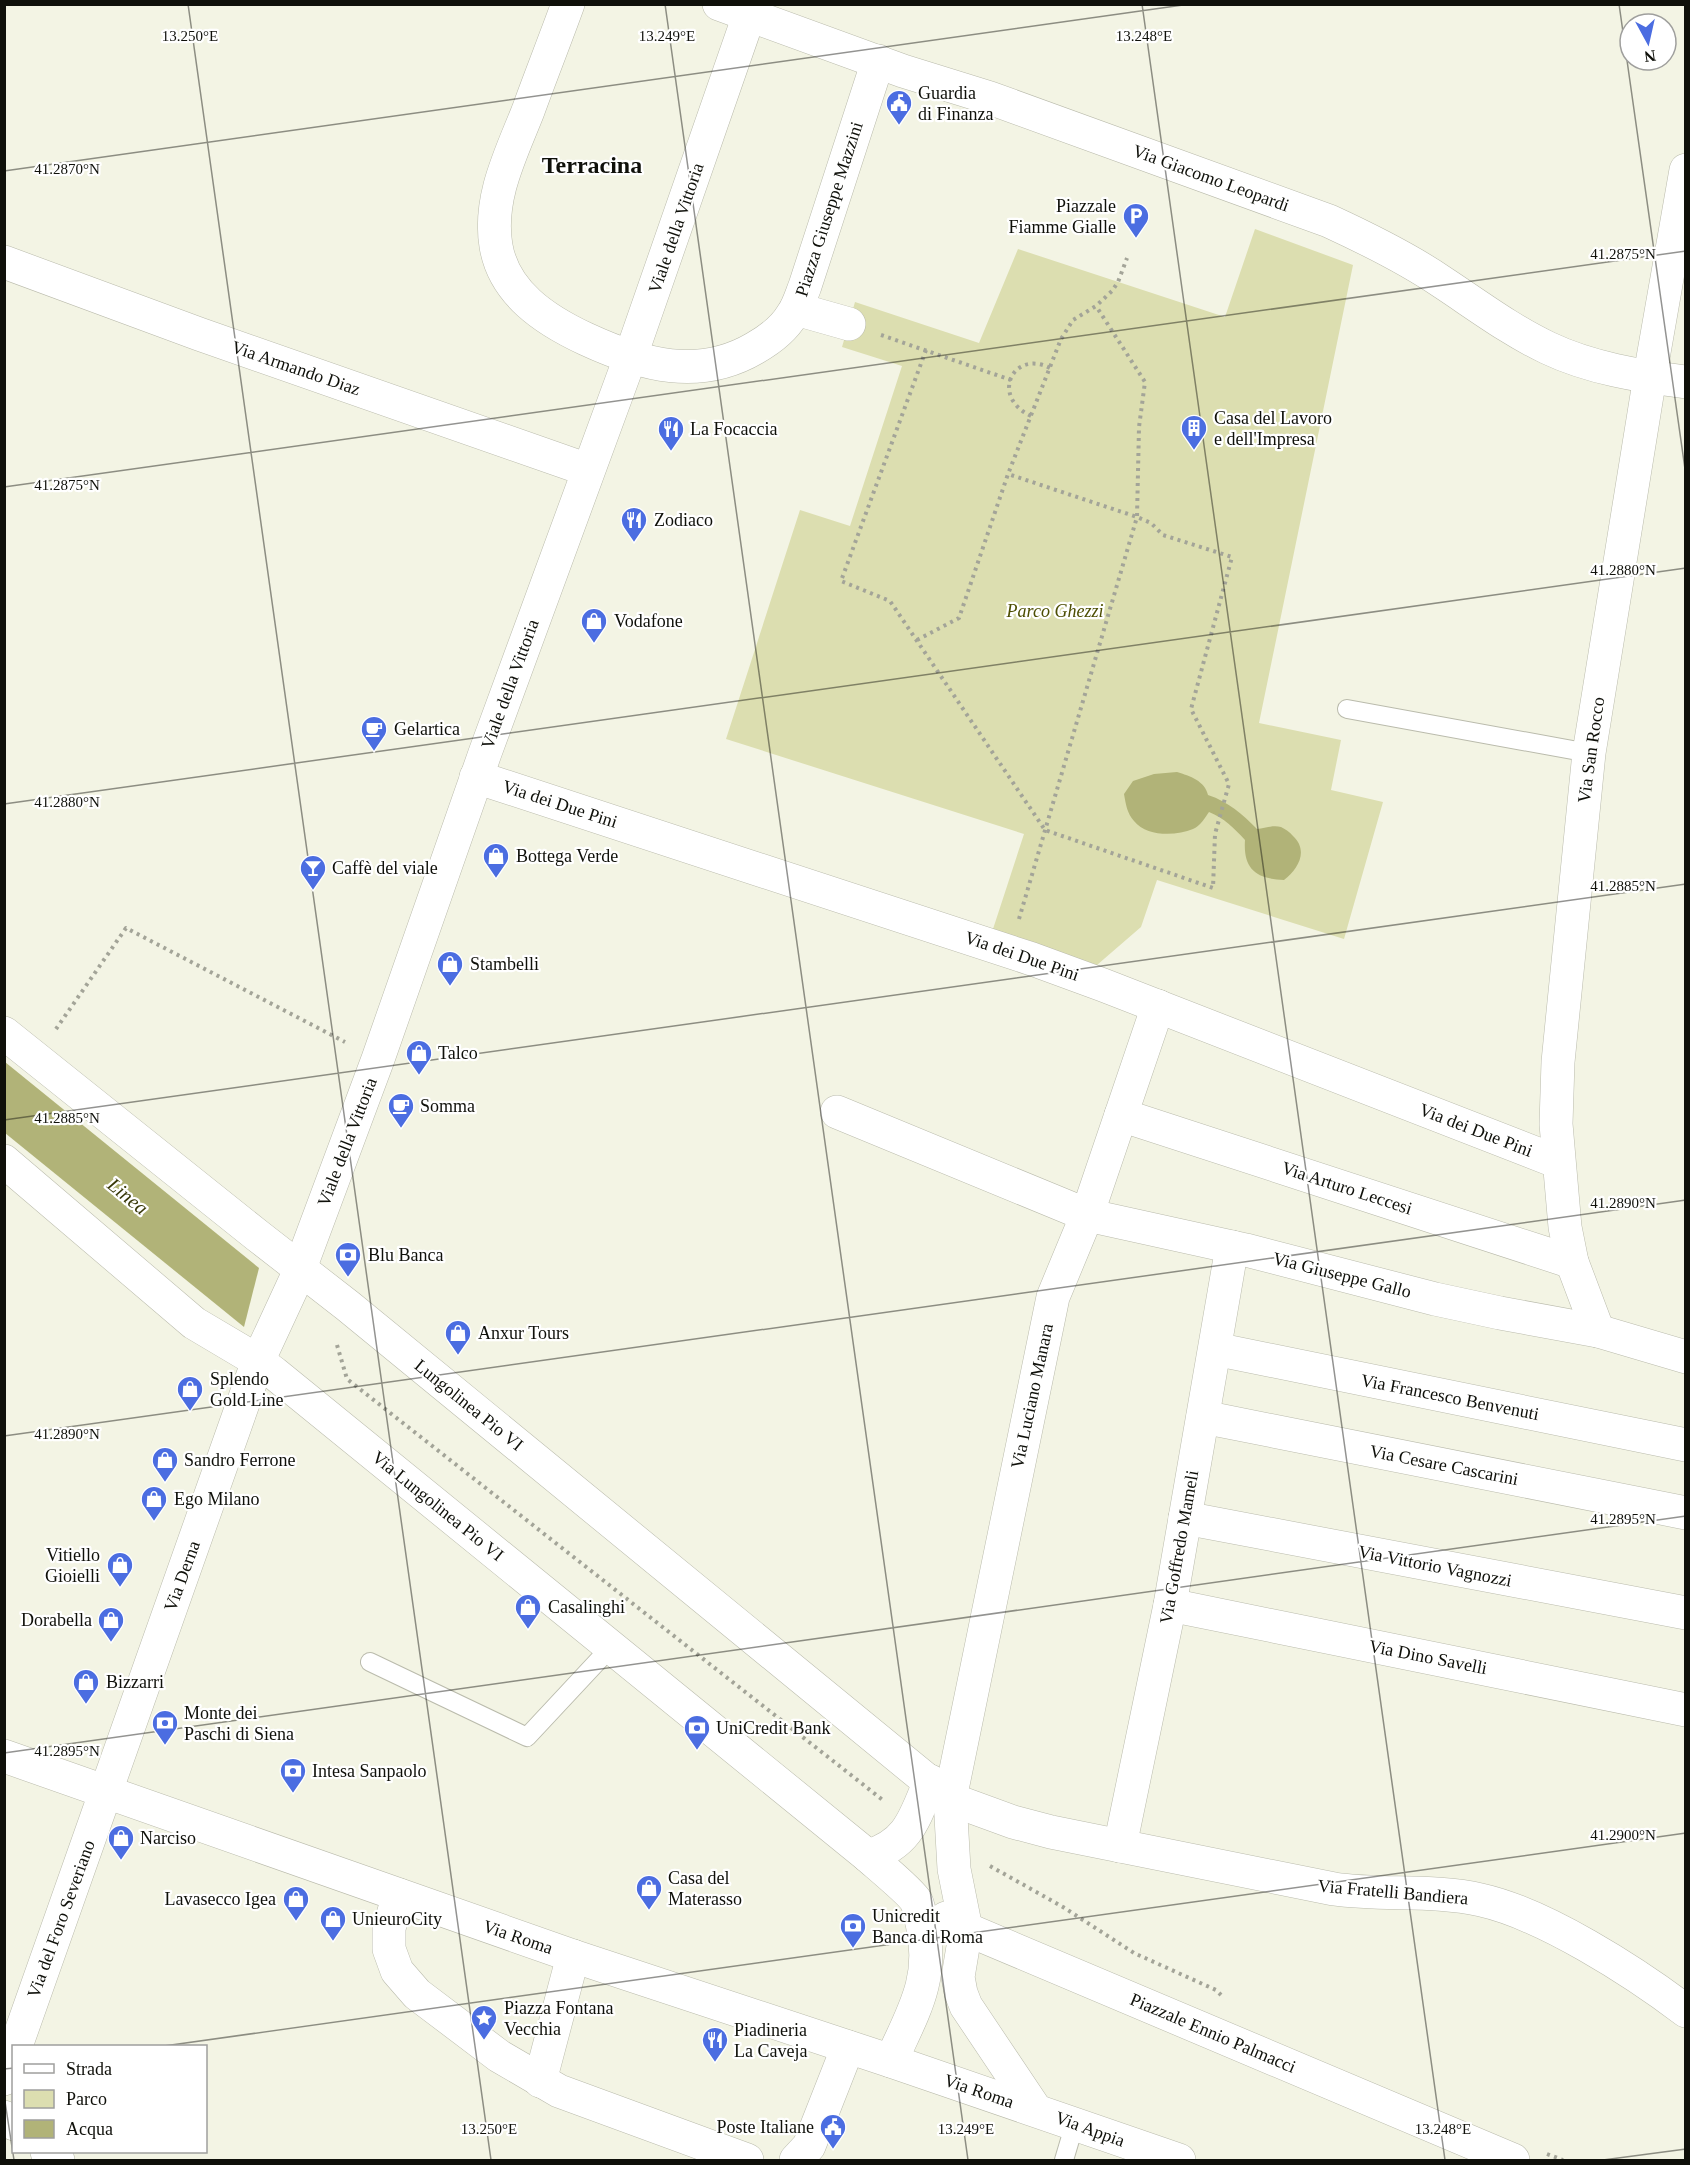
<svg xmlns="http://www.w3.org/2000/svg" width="1690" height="2165" viewBox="0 0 1690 2165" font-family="Georgia,serif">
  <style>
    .green { fill: #dcdeb0 }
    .water { fill: #b1b378 }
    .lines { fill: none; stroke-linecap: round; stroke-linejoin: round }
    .lane-casing { stroke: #babbac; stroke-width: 20 }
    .street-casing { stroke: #babbac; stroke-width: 34 }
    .secondary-casing { stroke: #babbac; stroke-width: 34 }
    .path { stroke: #a3a498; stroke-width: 4; stroke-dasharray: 3 4.5; stroke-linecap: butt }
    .lane { stroke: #fff; stroke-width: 18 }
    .street { stroke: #fff; stroke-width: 33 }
    .secondary { stroke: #fff; stroke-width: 33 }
    .ticks { fill: none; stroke: #0f100a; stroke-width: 1.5; stroke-opacity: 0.45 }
    .labels { text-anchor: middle; stroke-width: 4.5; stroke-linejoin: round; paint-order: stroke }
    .poi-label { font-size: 18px; fill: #0f100a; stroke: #fff; text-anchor: start }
    .street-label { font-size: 18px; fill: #0f100a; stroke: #fff }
    .park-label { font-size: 18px; font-style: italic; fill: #4d4e03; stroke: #fff }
    .water-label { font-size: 20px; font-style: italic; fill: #383808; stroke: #fff }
    .district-label { font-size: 24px; font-weight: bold; fill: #0f100a; stroke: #fff }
    .ticks-label { font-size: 15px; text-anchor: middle; fill: #0f100a; stroke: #fff; stroke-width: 4.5; stroke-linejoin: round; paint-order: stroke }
  </style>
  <rect width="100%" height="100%" fill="#f3f4e4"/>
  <!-- green -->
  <polygon class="green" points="1255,229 1353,265 1259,723 1341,740 1331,790 1383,802 1344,939 1157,880 1141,927 1097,965 993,929 1024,834 726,739 800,510 850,526 902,366 842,347 855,302 979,343 1018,249 1225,317"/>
  <!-- water -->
  <g class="water">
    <path d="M 1177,772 C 1190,776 1205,781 1208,795 C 1229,802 1242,814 1257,829 C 1265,828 1273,825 1281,827 C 1285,829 1290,832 1293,836 C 1309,851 1298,869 1284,880 C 1256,879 1243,869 1245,840 C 1234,828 1224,818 1209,812 C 1205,818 1200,826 1193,829 C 1176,836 1147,837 1134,821 C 1127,813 1126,805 1124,794 L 1133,781 L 1154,774 Z"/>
    <polygon points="5,1062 259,1268 244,1327 5,1133"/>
  </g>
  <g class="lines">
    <!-- lane casing -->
    <g class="lane-casing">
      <g id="lane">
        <polyline points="1347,709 1589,753"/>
        <polyline points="370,1662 527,1737 611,1647"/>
        <polyline points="1064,2160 1075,2123"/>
      </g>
    </g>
    <!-- street casing -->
    <g class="street-casing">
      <g id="street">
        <path d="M 568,4 C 555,40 541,75 528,111 C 511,154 488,198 496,246 C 504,293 545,320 586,339 C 642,365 699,381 755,348 C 769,340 783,330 792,315 C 798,307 801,296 805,286 L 878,61"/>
        <path d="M 719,4 L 903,71 L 990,98 L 1329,221 C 1368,239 1407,258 1442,282 C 1477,305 1510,330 1548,348 C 1590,368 1639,376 1686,382"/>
        <polyline points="4,262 199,334 588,470"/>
        <polyline points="796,309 849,324"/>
        <polyline points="476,777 1032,959 1103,985 1558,1162"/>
        <path d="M 4,1033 L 258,1236 L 348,1306 L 950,1799 L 1013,1822 L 1051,1832 L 1334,1889 C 1383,1896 1433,1889 1481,1900 C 1544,1914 1633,1971 1686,2011"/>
        <polyline points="837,1112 1087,1215 1246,1250 1435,1299 1500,1313 1598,1331 1686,1357"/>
        <polyline points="1121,1115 1572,1262"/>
        <path d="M 4,1161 L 194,1323 L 258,1361 L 274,1373 L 868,1856 C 878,1865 911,1892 916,1901 C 919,1906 920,1917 922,1923 C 935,1979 913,2012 891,2061"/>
        <polyline points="1598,1331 1572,1262 1565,1227 1556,1124 1558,1062 1589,753 1653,358 1686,170"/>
        <polyline points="1215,1349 1686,1445"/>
        <polyline points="1203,1417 1686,1513"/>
        <polyline points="1185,1518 1686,1613"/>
        <polyline points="1170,1605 1686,1710"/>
        <polyline points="1120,1846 1170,1605 1232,1247"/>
        <path d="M 868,1856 C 909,1844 915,1817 930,1781"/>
        <polyline points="399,1895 389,1928 389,1949 397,1971 417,1994 499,2056 559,2091 747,2160"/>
        <polyline points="946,1918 966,1929 1513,2160"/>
        <polyline points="16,2046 106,1791"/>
        <polyline points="4,2079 14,2053"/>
        <polyline points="540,2081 573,1956"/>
        <polyline points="1035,2109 966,2006 961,1993 958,1977 966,1929 954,1869 950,1799 1053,1297 1087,1215 1158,1006"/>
        <polyline points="4,2117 14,2124"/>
        <polyline points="47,2152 58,2160"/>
        <polyline points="796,2160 809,2146 848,2047"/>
      </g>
    </g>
    <!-- secondary casing -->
    <g class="secondary-casing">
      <g id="secondary">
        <polyline points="4,1756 573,1956 891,2061 1179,2160"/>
        <polyline points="106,1791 258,1361 296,1279 378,1059 485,753 630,358 753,4"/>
      </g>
    </g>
    <!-- path -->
    <g class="path">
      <polyline points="881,335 1011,380"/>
      <polyline points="926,350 841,581 890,601 1045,830 1213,888 1215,834 1229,784 1191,709 1232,557 1163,535 1151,523 1137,517 1008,474"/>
      <path d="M 1031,416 C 989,396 1014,349 1050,368"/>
      <polyline points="917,640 959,618 1008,474 1061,339 1073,320 1096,306 1112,291 1118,282 1127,258"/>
      <polyline points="1019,919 1137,517 1139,427 1145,382 1096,306"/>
      <polyline points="56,1029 126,928 345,1042"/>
      <polyline points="337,1345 347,1379 884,1801"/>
      <polyline points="990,1866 1063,1907 1134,1953 1216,1990 1221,1995"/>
      <polyline points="1547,2154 1563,2160"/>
    </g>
    <!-- lane -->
    <use href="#lane" class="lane"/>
    <!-- street -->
    <use href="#street" class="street"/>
    <!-- secondary -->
    <use href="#secondary" class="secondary"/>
  </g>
  <!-- ticks -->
  <path class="ticks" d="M 188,4 L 491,2160M 665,4 L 968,2160M 1142,4 L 1445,2160M 1619,4 L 1686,476M 4,171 L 1190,4M 4,487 L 1686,251M 4,804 L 1686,568M 4,1120 L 1686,884M 4,1436 L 1686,1200M 4,1753 L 1686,1516M 164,2046 L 1686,1833M 4,2069 L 14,2068M 4,2095 L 14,2160M 1603,2160 L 1686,2149"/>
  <!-- icons -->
  <defs>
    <g id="civic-pin" transform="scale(1.35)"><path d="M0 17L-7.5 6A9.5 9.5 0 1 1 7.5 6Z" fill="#4b6de1" stroke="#fff"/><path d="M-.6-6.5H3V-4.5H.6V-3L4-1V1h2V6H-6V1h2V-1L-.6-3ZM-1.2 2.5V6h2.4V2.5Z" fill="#fff"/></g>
    <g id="parking-pin" transform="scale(1.35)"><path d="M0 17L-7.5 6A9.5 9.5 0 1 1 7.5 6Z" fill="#4b6de1" stroke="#fff"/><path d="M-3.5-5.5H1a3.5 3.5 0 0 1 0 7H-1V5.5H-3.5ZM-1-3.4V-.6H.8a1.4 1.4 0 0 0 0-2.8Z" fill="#fff"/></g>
    <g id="building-pin" transform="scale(1.35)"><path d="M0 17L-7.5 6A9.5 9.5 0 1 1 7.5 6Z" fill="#4b6de1" stroke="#fff"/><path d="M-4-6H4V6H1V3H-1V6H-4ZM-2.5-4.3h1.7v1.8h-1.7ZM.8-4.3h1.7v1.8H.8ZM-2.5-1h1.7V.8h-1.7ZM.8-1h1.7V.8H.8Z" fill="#fff"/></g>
    <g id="restaurant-pin" transform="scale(1.35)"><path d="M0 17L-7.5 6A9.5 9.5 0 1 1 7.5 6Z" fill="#4b6de1" stroke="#fff"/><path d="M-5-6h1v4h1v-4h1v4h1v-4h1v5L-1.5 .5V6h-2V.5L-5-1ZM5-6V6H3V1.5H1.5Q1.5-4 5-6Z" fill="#fff"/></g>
    <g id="shop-pin" transform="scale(1.35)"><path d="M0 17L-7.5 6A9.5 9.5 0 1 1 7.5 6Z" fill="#4b6de1" stroke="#fff"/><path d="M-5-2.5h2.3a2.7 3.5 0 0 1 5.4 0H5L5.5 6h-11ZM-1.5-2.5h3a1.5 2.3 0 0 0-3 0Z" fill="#fff"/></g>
    <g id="cafe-pin" transform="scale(1.35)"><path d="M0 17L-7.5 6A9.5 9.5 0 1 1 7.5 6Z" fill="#4b6de1" stroke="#fff"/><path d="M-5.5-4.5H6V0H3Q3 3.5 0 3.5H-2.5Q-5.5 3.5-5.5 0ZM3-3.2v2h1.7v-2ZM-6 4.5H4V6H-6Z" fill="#fff"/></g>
    <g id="bar-pin" transform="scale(1.35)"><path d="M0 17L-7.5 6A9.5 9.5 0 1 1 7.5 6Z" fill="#4b6de1" stroke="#fff"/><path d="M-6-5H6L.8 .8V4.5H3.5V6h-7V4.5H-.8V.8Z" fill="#fff"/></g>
    <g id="bank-pin" transform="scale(1.35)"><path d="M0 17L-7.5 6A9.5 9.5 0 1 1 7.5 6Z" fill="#4b6de1" stroke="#fff"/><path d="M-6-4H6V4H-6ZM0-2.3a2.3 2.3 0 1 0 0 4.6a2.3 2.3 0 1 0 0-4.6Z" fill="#fff"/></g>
    <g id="sight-pin" transform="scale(1.35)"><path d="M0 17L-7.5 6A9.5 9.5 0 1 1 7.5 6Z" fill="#4b6de1" stroke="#fff"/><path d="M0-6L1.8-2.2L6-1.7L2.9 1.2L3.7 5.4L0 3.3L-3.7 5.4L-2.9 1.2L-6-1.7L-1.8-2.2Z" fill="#fff"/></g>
  </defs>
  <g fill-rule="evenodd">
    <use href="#civic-pin" x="899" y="103"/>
    <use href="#parking-pin" x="1136" y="216"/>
    <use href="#building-pin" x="1194" y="428"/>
    <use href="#restaurant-pin" x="671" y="429"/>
    <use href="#restaurant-pin" x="634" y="520"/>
    <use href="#shop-pin" x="594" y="621"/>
    <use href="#cafe-pin" x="374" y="729"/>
    <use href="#shop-pin" x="496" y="856"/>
    <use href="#bar-pin" x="313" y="868"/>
    <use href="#shop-pin" x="450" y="964"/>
    <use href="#shop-pin" x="419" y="1053"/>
    <use href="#cafe-pin" x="401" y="1106"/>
    <use href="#bank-pin" x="348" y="1255"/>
    <use href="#shop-pin" x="458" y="1333"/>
    <use href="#shop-pin" x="190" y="1389"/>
    <use href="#shop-pin" x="165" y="1460"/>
    <use href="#shop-pin" x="154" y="1499"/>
    <use href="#shop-pin" x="120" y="1565"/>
    <use href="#shop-pin" x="528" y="1607"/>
    <use href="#shop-pin" x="111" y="1620"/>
    <use href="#shop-pin" x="86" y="1682"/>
    <use href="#bank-pin" x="165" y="1723"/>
    <use href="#bank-pin" x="697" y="1728"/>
    <use href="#bank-pin" x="293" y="1771"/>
    <use href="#shop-pin" x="121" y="1838"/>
    <use href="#shop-pin" x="649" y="1888"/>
    <use href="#shop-pin" x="296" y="1899"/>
    <use href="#shop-pin" x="333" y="1919"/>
    <use href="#bank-pin" x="853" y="1926"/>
    <use href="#sight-pin" x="484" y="2018"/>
    <use href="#restaurant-pin" x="715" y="2040"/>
    <use href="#civic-pin" x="833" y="2127"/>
  </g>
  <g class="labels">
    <!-- poi labels -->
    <g class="poi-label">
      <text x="918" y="99">Guardia<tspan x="918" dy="21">di Finanza</tspan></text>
      <text x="1116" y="212" text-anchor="end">Piazzale<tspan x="1116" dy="21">Fiamme Gialle</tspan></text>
      <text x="1214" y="424">Casa del Lavoro<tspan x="1214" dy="21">e dell'Impresa</tspan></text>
      <text x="690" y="435">La Focaccia</text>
      <text x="654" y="526">Zodiaco</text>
      <text x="614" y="627">Vodafone</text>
      <text x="394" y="735">Gelartica</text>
      <text x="516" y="862">Bottega Verde</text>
      <text x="332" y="874">Caffè del viale</text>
      <text x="470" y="970">Stambelli</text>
      <text x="438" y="1059">Talco</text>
      <text x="420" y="1112">Somma</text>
      <text x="368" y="1261">Blu Banca</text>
      <text x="478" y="1339">Anxur Tours</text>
      <text x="210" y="1385">Splendo<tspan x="210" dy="21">Gold Line</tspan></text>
      <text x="184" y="1466">Sandro Ferrone</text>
      <text x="174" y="1505">Ego Milano</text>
      <text x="100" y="1561" text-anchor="end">Vitiello<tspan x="100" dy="21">Gioielli</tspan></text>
      <text x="548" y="1613">Casalinghi</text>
      <text x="92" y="1626" text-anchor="end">Dorabella</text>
      <text x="106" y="1688">Bizzarri</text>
      <text x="184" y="1719">Monte dei<tspan x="184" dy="21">Paschi di Siena</tspan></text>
      <text x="716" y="1734">UniCredit Bank</text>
      <text x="312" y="1777">Intesa Sanpaolo</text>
      <text x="140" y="1844">Narciso</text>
      <text x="668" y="1884">Casa del<tspan x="668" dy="21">Materasso</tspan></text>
      <text x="276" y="1905" text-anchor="end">Lavasecco Igea</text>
      <text x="872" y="1922">Unicredit<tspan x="872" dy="21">Banca di Roma</tspan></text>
      <text x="352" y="1925">UnieuroCity</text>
      <text x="504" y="2014">Piazza Fontana<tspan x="504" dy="21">Vecchia</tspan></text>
      <text x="734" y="2036">Piadineria<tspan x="734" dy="21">La Caveja</tspan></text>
      <text x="814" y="2133" text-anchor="end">Poste Italiane</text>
    </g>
    <!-- street labels -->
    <g class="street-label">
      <text transform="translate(1211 178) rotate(20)" y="6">Via Giacomo Leopardi</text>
      <text transform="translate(829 209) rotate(-72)" y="6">Piazza Giuseppe Mazzini</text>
      <text transform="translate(676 228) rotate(-71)" y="6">Viale della Vittoria</text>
      <text transform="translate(296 368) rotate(19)" y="6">Via Armando Diaz</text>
      <text transform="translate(510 684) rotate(-70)" y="6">Viale della Vittoria</text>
      <text transform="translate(1591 750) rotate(-82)" y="6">Via San Rocco</text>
      <text transform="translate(560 804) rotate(18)" y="6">Via dei Due Pini</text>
      <text transform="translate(1022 956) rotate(19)" y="6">Via dei Due Pini</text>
      <text transform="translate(1476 1130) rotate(21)" y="6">Via dei Due Pini</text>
      <text transform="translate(347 1142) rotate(-69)" y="6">Viale della Vittoria</text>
      <text transform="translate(1347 1188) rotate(18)" y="6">Via Arturo Leccesi</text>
      <text transform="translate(1342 1275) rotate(14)" y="6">Via Giuseppe Gallo</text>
      <text transform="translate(1032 1396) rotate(-78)" y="6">Via Luciano Manara</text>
      <text transform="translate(1450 1397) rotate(11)" y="6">Via Francesco Benvenuti</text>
      <text transform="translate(469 1405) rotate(39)" y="6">Lungolinea Pio VI</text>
      <text transform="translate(1444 1465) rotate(11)" y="6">Via Cesare Cascarini</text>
      <text transform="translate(438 1506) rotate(39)" y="6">Via Lungolinea Pio VI</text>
      <text transform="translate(1179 1547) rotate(-80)" y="6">Via Goffredo Mameli</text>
      <text transform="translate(1435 1566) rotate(11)" y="6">Via Vittorio Vagnozzi</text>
      <text transform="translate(182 1576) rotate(-70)" y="6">Via Derna</text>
      <text transform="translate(1428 1657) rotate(11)" y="6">Via Dino Savelli</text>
      <text transform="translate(1393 1892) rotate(5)" y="6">Via Fratelli Bandiera</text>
      <text transform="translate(61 1919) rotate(-70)" y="6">Via del Foro Severiano</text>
      <text transform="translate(518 1937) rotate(19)" y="6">Via Roma</text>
      <text transform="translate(1213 2033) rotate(23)" y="6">Piazzale Ennio Palmacci</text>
      <text transform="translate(979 2091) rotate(19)" y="6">Via Roma</text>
      <text transform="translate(1090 2129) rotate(20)" y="6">Via Appia</text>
    </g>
    <!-- park labels -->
    <g class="park-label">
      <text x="1055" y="617">Parco Ghezzi</text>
    </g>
    <!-- water labels -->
    <g class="water-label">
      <text transform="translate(128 1196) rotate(39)" y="7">Linea</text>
    </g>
    <!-- district labels -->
    <g class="district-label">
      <text x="592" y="173">Terracina</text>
    </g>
  </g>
  <g class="ticks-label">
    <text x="190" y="41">13.250°E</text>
    <text x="667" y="41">13.249°E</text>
    <text x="1144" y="41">13.248°E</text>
    <text x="67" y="174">41.2870°N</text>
    <text x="1623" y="259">41.2875°N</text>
    <text x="67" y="490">41.2875°N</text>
    <text x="1623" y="575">41.2880°N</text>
    <text x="67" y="807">41.2880°N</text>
    <text x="1623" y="891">41.2885°N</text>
    <text x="67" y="1123">41.2885°N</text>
    <text x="1623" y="1208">41.2890°N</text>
    <text x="67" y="1439">41.2890°N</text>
    <text x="1623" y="1524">41.2895°N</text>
    <text x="67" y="1756">41.2895°N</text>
    <text x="1623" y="1840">41.2900°N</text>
    <text x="489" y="2134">13.250°E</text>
    <text x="966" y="2134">13.249°E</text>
    <text x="1443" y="2134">13.248°E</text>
  </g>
  <!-- border -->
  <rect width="1690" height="2165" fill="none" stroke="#0f100a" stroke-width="12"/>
  <!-- legend -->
  <rect x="12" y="2045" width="195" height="108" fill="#ffffff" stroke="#9f9f9d" stroke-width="1.5"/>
  <rect x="24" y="2064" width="30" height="9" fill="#ffffff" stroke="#9f9f9d" stroke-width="1.5"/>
  <text x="66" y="2075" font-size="18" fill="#0f100a">Strada</text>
  <rect x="24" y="2090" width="30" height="18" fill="#dcdeb0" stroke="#9f9f9d" stroke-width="1.5"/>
  <text x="66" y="2105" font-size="18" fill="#0f100a">Parco</text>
  <rect x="24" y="2120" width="30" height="18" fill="#b1b378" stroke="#9f9f9d" stroke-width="1.5"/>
  <text x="66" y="2135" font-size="18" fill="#0f100a">Acqua</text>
  <!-- north arrow -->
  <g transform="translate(1648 42) rotate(172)"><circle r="28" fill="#ffffff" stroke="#9f9f9d" stroke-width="1.5"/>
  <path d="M0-4.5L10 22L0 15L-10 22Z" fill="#4b6de1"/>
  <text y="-9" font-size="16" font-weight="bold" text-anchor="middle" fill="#0f100a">N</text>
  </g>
</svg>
